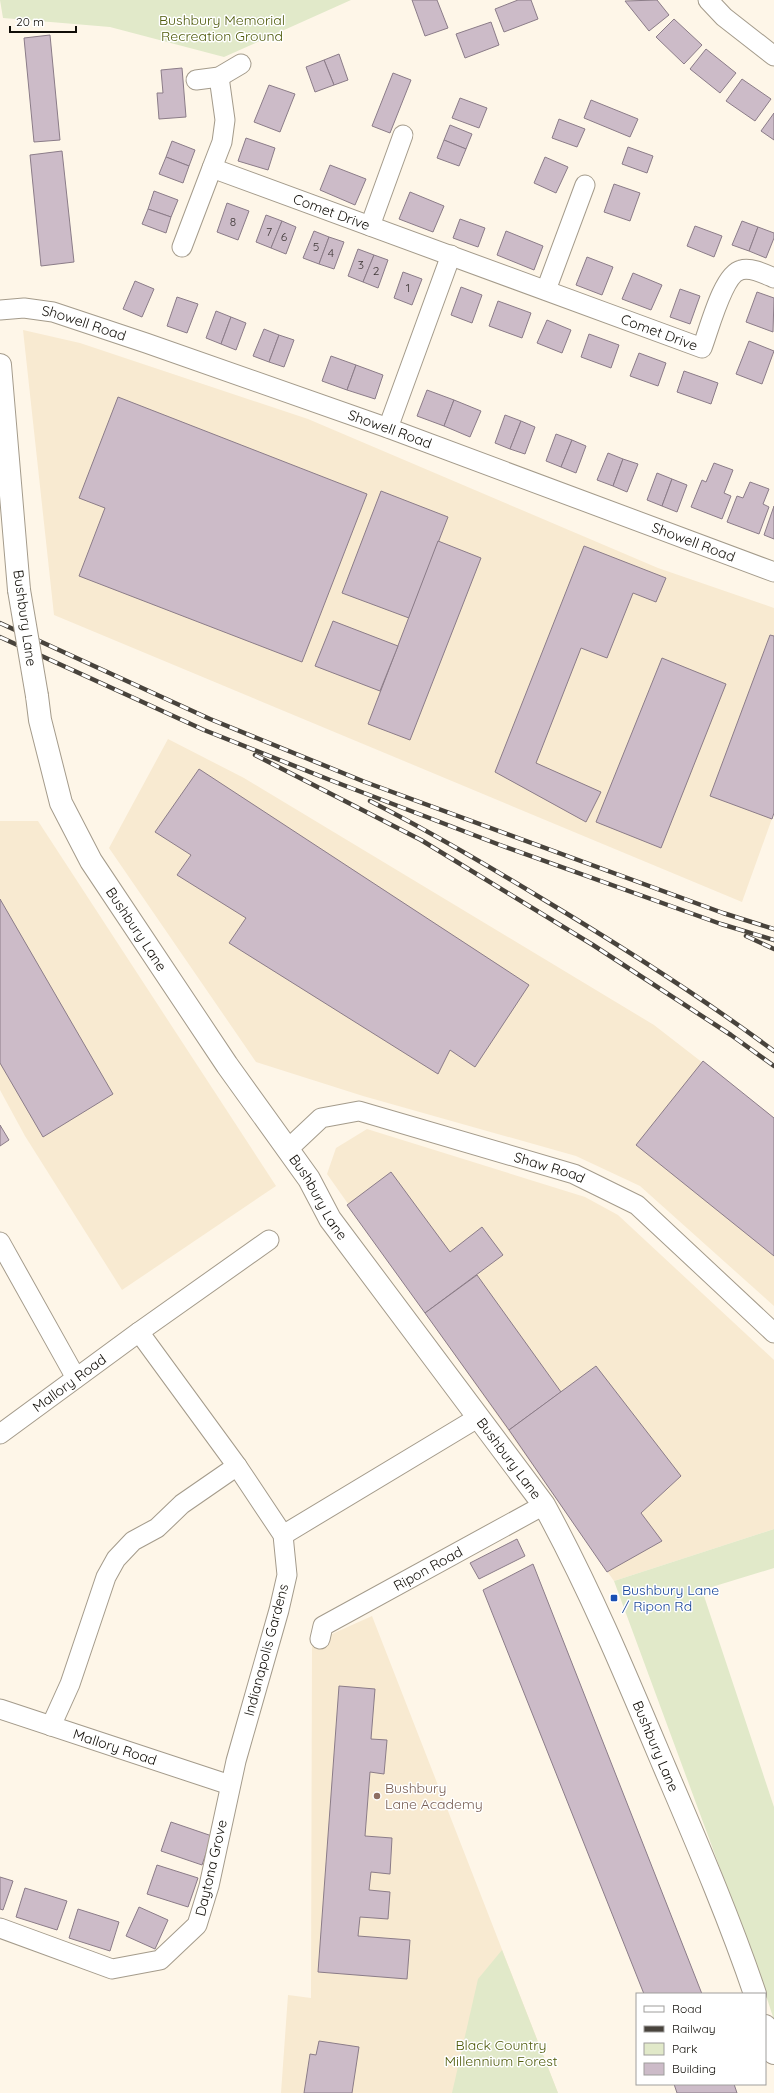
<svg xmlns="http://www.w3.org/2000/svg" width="774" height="2093" viewBox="0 0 774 2093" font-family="Quicksand,sans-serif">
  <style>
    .built { fill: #f8ead1 }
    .green { fill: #e1e9c9 }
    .building { fill: #ccbbc8; stroke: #8b7c88 }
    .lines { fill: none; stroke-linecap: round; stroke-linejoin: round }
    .street-casing { stroke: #a49b8b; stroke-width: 21 }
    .secondary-casing { stroke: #a49b8b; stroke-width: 24 }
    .street { stroke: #fff; stroke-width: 19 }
    .secondary { stroke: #fff; stroke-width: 22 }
    .rail-casing { stroke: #48433c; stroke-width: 4.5 }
    .rail { stroke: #fff; stroke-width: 3; stroke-dasharray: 9; stroke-linecap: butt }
    .secondary-bridge-casing { stroke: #a49b8b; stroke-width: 24; stroke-linecap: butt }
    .secondary-bridge { stroke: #fff; stroke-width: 22 }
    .transit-dot { fill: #1a4fb4; stroke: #fff; stroke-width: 1.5 }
    .education-dot { fill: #8d6e63; stroke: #fff; stroke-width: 1.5 }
    .labels { text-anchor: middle; stroke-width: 3; stroke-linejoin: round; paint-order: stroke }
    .number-label { font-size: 12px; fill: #3f3837 }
    .park-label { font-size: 14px; fill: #4f5b0b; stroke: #fff }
    .street-label { font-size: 14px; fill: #100d07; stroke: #fff }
    .transit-label { font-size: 14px; fill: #164399; stroke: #fff; text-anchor: start }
    .education-label { font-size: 14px; fill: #785e54; stroke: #fff; text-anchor: start }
  </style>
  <rect width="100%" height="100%" fill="#fef6e8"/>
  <!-- built -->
  <g class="built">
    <polygon points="23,330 80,343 308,419 658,568 774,608 774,813 742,902 54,615"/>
    <polygon points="168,739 244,778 654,1025 774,1118 774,1306 640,1186 576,1156 363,1096 256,1062 109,848"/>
    <polygon points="0,821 38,821 276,1186 122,1290 25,1136 0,1090"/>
    <polygon points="367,1129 585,1197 618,1215 774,1360 774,1529 614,1581 327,1174 336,1148"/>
    <polygon points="372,1616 558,2093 281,2093 288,1995 311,1998 312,1643"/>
  </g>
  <!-- green -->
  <g class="green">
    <polygon points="0,0 351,0 224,57 110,27 3,18"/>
    <polygon points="774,1529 774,1568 702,1590 774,1807 774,2020 758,1971 614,1581"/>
    <polygon points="502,1950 558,2093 452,2093 478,1979"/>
  </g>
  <!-- building -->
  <g class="building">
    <polygon points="412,0 437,0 448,28 425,36"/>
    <polygon points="518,0 531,0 538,19 504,32 495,9"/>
    <polygon points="657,0 669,15 649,31 625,1"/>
    <polygon points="674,19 702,45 684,64 656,37"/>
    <polygon points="491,22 499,45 465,58 456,34"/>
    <polygon points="50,35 60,140 34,142 24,38"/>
    <polygon points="706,49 736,73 720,93 690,69"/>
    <polygon points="339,54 348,80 334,85 324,60"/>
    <polygon points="324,60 334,85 315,92 306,67"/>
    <polygon points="182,68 186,117 159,119 157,93 163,93 161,70"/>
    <polygon points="393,73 411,80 390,133 372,126"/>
    <polygon points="742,79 771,99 755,121 726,101"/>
    <polygon points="269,85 295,94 280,132 254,122"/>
    <polygon points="460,98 487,108 479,128 452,118"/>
    <polygon points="591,100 638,119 630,137 584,118"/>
    <polygon points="774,113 774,140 761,131"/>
    <polygon points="559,119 585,129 577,147 552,138"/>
    <polygon points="450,125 472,134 466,149 444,140"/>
    <polygon points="246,138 275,148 268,170 238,161"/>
    <polygon points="444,140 466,149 459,166 437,158"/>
    <polygon points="172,141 195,150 189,166 166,157"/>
    <polygon points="628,147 653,156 647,173 622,164"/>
    <polygon points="62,151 74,262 41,266 30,155"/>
    <polygon points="166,157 189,166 183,183 159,174"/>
    <polygon points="545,157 568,167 556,193 534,183"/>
    <polygon points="330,165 366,179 355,205 320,190"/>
    <polygon points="614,184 640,193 630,221 604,212"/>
    <polygon points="154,191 178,200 171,217 148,209"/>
    <polygon points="410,192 444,206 433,232 399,219"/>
    <polygon points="227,203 249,211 238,240 217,232"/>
    <polygon points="148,209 171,217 166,233 142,224"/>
    <polygon points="266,215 282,221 271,248 256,242"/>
    <polygon points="460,219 485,228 478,247 453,238"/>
    <polygon points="282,221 296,227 286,254 271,248"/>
    <polygon points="742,221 758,227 749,251 732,245"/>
    <polygon points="695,226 722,236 714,257 687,246"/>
    <polygon points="758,227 774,233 774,238 766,258 749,251"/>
    <polygon points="314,231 329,237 319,264 303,258"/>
    <polygon points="506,231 543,246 534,270 497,255"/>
    <polygon points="329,237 344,242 334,269 319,264"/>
    <polygon points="358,249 374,255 363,282 348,276"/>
    <polygon points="374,255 388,260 378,288 363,282"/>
    <polygon points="587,257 613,267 602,295 576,285"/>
    <polygon points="403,272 422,279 412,305 394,298"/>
    <polygon points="633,273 662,285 651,310 622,299"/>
    <polygon points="135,281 154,289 142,317 123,309"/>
    <polygon points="461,287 482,295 472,323 451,315"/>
    <polygon points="680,289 700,296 690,324 670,317"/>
    <polygon points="757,292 774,298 773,332 746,322"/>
    <polygon points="177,297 198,304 187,333 167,326"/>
    <polygon points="498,301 531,313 522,338 489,326"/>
    <polygon points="216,311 231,317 221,344 206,338"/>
    <polygon points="231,317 246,323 236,350 221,344"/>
    <polygon points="547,320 571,330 562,353 537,343"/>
    <polygon points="264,329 279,335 269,362 253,356"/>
    <polygon points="589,334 619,345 611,368 581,357"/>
    <polygon points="279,335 294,340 284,367 269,362"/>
    <polygon points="749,341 774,351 762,384 736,374"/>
    <polygon points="639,353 666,363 658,386 630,376"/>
    <polygon points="331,356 356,365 347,390 322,381"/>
    <polygon points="356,365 383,375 375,399 347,390"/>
    <polygon points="684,371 718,383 711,404 677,392"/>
    <polygon points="427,390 454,400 444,426 417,416"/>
    <polygon points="118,397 367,494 302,662 79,576 105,508 79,498"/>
    <polygon points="454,400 481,411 470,437 444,426"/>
    <polygon points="505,415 521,421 510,449 495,443"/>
    <polygon points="521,421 535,427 525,454 510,449"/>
    <polygon points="556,434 572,440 561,467 546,461"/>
    <polygon points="572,440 586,446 576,473 561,467"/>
    <polygon points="608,453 623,459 613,486 597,480"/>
    <polygon points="623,459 638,464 627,492 613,486"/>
    <polygon points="714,463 733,470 724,493 731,496 722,519 691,507 702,480 706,482"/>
    <polygon points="657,473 672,479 662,506 647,500"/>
    <polygon points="672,479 687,485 677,512 662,506"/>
    <polygon points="750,482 769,489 763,504 769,507 759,534 727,522 737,496 743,498"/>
    <polygon points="381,491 448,517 409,618 342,593"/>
    <polygon points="774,506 774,539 764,535"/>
    <polygon points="438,541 481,558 410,740 368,724"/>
    <polygon points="584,546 666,578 656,602 633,593 607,658 581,648 536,763 601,792 586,822 495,772"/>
    <polygon points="333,621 398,646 380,691 315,666"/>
    <polygon points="770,635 774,636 774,813 772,819 710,796"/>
    <polygon points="662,658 726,684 661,848 596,822"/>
    <polygon points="199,769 529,985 475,1067 450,1050 438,1074 229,943 246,918 177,875 191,855 155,832"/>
    <polygon points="0,899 113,1094 43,1137 0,1063"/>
    <polygon points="703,1061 774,1118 774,1256 636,1145"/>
    <polygon points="0,1125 9,1140 0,1146"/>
    <polygon points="391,1172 450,1252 482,1227 503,1255 425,1313 347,1205"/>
    <polygon points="477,1275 561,1392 509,1430 425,1313"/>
    <polygon points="596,1366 681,1476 641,1513 662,1541 607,1572 509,1430"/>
    <polygon points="517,1539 525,1556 479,1579 470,1563"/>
    <polygon points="533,1564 702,1994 644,1994 483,1590"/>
    <polygon points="339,1686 375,1689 371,1739 387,1740 384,1774 370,1772 365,1836 392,1838 390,1874 371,1872 369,1890 390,1892 388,1919 360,1917 358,1936 410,1940 407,1979 318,1972"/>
    <polygon points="171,1822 212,1836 202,1865 161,1851"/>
    <polygon points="157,1865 198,1878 188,1907 147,1894"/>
    <polygon points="0,1877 13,1881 3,1910 0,1909"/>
    <polygon points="25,1888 67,1901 57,1930 16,1917"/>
    <polygon points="139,1907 168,1920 155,1949 126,1936"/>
    <polygon points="78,1909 119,1922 110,1951 69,1938"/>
    <polygon points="319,2041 359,2047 352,2093 304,2093 310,2054 316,2055"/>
    <polygon points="674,2084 734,2084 737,2093 677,2093"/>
  </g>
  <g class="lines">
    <!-- street casing -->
    <g class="street-casing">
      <g id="street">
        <polyline points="708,0 724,17 774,56"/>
        <polyline points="196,80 219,77 241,64"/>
        <polyline points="212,168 222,142 225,120 219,77"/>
        <polyline points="370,226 403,135"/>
        <path id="s1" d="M 182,247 L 212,168 L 702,348 C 709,330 723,274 741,270 C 751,267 765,274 774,278"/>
        <polyline points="546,290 585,185"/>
        <path id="s2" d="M 0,310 L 24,308 L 53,312 L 146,343 L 388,428 L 774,572"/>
        <polyline points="388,428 451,255"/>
        <path id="s3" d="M 287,1150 L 321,1118 L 359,1111 L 574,1174 L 637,1205 L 774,1333"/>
        <polyline points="0,1242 76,1378"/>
        <polyline points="139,1332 269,1240"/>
        <path id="s4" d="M 0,1434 L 139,1332 L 237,1466 L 283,1535 L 287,1575 L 279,1610 L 236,1761 L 209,1886 L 197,1925 L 160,1960 L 112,1969 L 0,1928"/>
        <polyline points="283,1535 479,1417"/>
        <path id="s5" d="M 320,1639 L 323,1626 L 544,1505"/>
        <path id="s6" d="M 0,1709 L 230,1785"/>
        <polyline points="51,1726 70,1684 106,1577 116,1559 133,1541 157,1528 182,1504 237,1466"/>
      </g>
    </g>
    <!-- secondary casing -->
    <g class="secondary-casing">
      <g id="secondary">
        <polyline points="0,365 19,590"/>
        <path id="s7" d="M 37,696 L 40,720 L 61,803 L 91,861 L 227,1065 L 309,1179 L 330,1219 L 544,1505 C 590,1589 627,1678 664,1766 C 696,1841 729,1917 755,1994"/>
        <polyline points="765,2026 774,2053"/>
      </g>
    </g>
    <!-- street -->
    <use href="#street" class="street"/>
    <!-- secondary -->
    <use href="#secondary" class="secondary"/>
    <!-- rail casing -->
    <g class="rail-casing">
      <g id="rail">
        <polyline points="0,623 210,719 365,782 723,913 774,929"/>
        <polyline points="0,637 204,730 330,780 500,845 721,924 774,940"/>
        <polyline points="255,755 421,840 593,945 731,1035 774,1066"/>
        <path d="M 370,801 C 429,831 485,864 541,898 C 621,946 700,996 774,1051"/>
        <polyline points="746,936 774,949"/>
      </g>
    </g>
    <!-- rail -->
    <use href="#rail" class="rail"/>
    <!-- secondary-bridge casing -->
    <g class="secondary-bridge-casing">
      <polyline id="secondary-bridge" points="19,590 37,696"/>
    </g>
    <!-- secondary-bridge -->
    <use href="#secondary-bridge" class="secondary-bridge"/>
  </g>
  <!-- markers -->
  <rect class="transit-dot" x="610" y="1594" width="8" height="8" rx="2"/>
  <circle class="education-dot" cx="377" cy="1796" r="4"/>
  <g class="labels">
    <!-- number labels -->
    <g class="number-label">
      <text x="233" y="226">8</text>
      <text x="269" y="236">7</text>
      <text x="284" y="241">6</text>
      <text x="316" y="251">5</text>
      <text x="331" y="257">4</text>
      <text x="361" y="269">3</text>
      <text x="376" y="275">2</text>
      <text x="408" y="292">1</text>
    </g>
    <!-- park labels -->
    <g class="park-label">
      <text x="222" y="25">Bushbury Memorial<tspan x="222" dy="16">Recreation Ground</tspan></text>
      <text x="501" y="2050">Black Country<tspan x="501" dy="16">Millennium Forest</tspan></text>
    </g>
    <!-- street labels -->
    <g class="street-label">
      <text dy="5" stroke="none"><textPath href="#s1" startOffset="212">Comet Drive</textPath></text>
      <text dy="5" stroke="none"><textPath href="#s2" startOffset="86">Showell Road</textPath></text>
      <text dy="5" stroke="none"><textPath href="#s1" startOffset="561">Comet Drive</textPath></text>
      <text dy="5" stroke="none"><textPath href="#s2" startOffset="410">Showell Road</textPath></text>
      <text dy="5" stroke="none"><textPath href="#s2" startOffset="734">Showell Road</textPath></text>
      <text transform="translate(25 618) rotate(82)" y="5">Bushbury Lane</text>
      <text dy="5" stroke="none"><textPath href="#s7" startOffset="257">Bushbury Lane</textPath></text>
      <text dy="5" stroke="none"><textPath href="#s3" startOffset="284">Shaw Road</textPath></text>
      <text dy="5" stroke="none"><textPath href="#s7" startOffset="581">Bushbury Lane</textPath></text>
      <text dy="5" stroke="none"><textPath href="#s4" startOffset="86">Mallory Road</textPath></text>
      <text dy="5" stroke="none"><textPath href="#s7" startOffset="905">Bushbury Lane</textPath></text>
      <text dy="5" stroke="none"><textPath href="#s5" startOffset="133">Ripon Road</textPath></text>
      <text transform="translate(266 1650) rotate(-75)" y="5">Indianapolis Gardens</text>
      <text dy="5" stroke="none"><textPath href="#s6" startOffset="121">Mallory Road</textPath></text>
      <text dy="5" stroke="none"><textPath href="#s7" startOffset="1229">Bushbury Lane</textPath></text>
      <text transform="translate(211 1868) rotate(-77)" y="5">Daytona Grove</text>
    </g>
    <!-- transit labels -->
    <g class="transit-label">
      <text x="622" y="1595">Bushbury Lane<tspan x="622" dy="16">/ Ripon Rd</tspan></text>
    </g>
    <!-- education labels -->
    <g class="education-label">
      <text x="385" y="1793">Bushbury<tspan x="385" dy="16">Lane Academy</tspan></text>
    </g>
  </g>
  <!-- legend -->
  <rect x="636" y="1993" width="130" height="92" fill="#ffffff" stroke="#9f9e9c"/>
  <rect x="644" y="2006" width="20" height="6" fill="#ffffff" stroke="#9f9e9c"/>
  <text x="672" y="2013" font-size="12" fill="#100d07">Road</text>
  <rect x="644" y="2026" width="20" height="6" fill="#48433c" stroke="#9f9e9c"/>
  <text x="672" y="2033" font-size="12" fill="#100d07">Railway</text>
  <rect x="644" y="2043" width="20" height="12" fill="#e1e9c9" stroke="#9f9e9c"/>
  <text x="672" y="2053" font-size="12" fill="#100d07">Park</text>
  <rect x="644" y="2063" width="20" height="12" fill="#ccbbc8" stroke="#9f9e9c"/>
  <text x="672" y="2073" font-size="12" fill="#100d07">Building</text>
  <!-- scale -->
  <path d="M10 26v6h66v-6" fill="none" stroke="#100d07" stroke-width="2"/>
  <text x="16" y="26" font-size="12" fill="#100d07" stroke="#ffffff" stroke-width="3" paint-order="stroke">20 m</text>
</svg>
